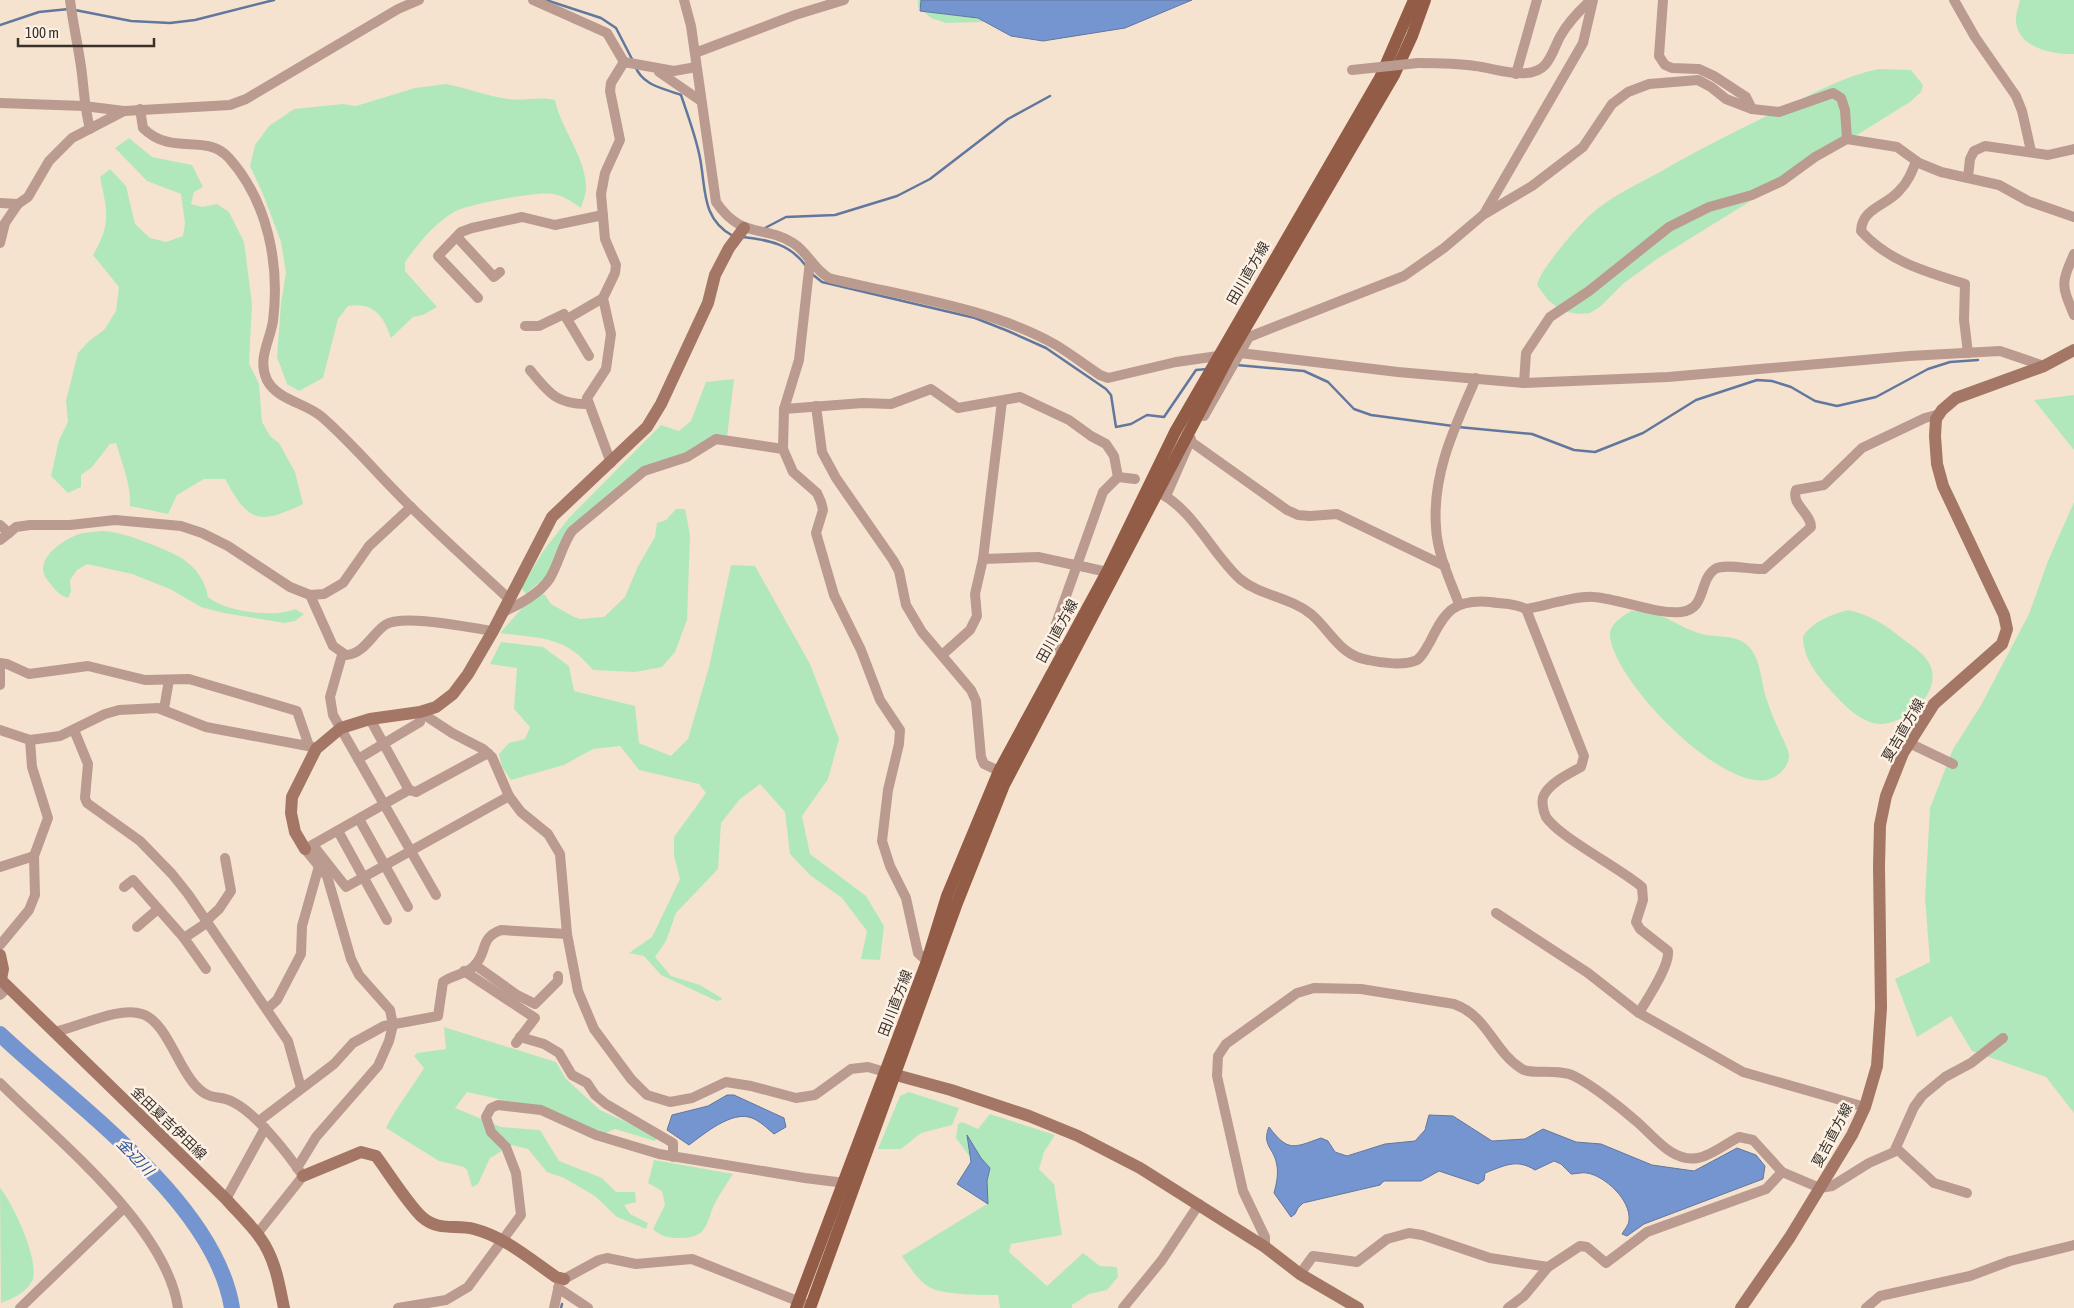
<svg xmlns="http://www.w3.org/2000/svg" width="2074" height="1308" viewBox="0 0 2074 1308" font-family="'Asap Condensed','Noto Sans JP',sans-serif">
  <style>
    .green { fill: #b1e8bb }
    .water { fill: #7495cf; stroke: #62779d }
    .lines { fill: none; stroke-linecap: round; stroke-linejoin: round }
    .stream { stroke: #62779d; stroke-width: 2.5 }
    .river { stroke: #7495cf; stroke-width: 16 }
    .street { stroke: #bb9b8f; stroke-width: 10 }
    .secondary { stroke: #a47665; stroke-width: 12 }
    .primary { stroke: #935c46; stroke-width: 12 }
    .street-bridge { stroke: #bb9b8f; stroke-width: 10 }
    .labels { text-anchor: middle; stroke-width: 5; stroke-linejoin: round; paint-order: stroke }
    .street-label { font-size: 14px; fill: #383129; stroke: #fdf1e5 }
    .water-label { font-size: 15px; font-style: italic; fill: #284f95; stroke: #fdf1e5 }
  </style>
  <rect width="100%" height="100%" fill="#f6e3cf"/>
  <!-- green -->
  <g class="green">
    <polygon points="918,0 1038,0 1017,15 983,22 946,23 931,18 918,7"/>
    <path d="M 2020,0 L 2074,0 L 2074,54 C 2055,55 2023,49 2017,27 C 2014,19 2018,8 2020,0 Z"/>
    <path d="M 1879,69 L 1911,70 L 1923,85 L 1921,92 L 1910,102 L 1657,259 L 1624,283 L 1601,306 L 1590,313 L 1578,314 L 1562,311 L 1548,300 L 1537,285 C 1539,271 1577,227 1589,216 C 1609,197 1636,185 1660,172 C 1699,149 1740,129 1781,109 C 1812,94 1844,76 1879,69 Z"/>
    <path d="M 446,84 C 467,88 487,96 508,99 C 524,101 539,96 555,100 C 561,129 584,154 586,185 C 587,192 583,201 581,208 C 572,202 564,196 553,194 C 539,191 469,204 456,211 C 434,223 419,243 405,262 L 405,271 L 437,307 L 423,315 L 413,317 L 391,338 C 384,316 373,302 348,306 L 338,319 L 323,378 L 299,391 L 287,384 L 277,357 L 281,303 L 286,273 L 281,242 L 263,194 L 250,166 L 255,145 L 269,126 L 294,109 L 343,104 L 356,106 L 415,88 Z"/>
    <path d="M 129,138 L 152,157 L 192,165 L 203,187 L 194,192 L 191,204 L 202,207 L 217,204 L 229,212 L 244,242 L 252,304 L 249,363 L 259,384 L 262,422 L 270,436 L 279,443 L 295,472 L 303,504 C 259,525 249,523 225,479 L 204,479 L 177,495 L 168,514 L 130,506 C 131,484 122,464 116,443 L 110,444 L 92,467 L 81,475 L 81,487 L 68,493 L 51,476 L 59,440 L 68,422 L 66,401 L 78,353 L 89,341 L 104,330 L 116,311 L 119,287 L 93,255 C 112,222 107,212 100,177 L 110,169 L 126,186 L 135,224 L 150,238 L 166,242 L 183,236 L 185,223 L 181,194 L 147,181 L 115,148 Z"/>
    <polygon points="734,379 727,437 642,469 570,530 548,575 526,594 521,588 544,550 569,518 661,425 679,431 691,421 706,382"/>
    <polygon points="2074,395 2074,450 2034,400"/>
    <polygon points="2074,502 2074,1113 2046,1077 1972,1051 1951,1016 1917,1037 1895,979 1930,962 1925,898 1930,808 1953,749 1980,707 2029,614 2048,561"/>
    <path d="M 676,509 L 685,509 L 690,535 L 687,620 L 675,652 L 662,667 L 635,672 L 593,670 C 564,635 541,639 500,633 L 531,598 L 538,592 L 545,595 L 551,604 L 574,617 L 580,619 L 604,617 L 625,597 L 638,566 L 655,537 L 657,523 L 666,520 Z"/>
    <path d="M 103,531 C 119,532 133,537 148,543 C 177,554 202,564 208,597 C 226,612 274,618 295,609 L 304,614 L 295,621 L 285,623 L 224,613 L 201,607 L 170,589 L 132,574 L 87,564 L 77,570 L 70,580 L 71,591 L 68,598 C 57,594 55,589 48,581 C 31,561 62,540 79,534 C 87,532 95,532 103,531 Z"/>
    <polygon points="731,565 755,566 810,664 839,739 828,779 802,816 810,854 866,896 884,926 880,960 861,959 867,931 842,898 810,875 790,854 785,812 760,784 740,799 721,823 718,869 676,913 666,941 655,957 671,976 700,985 723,999 717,1001 661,975 644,956 629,953 652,937 680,879 674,856 674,837 706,793 699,784 639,770 620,746 593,749 564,765 511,780 502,767 499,754 509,743 525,739 530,727 514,709 517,668 490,664 501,642 543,647 569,666 574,691 635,706 639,743 671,756 688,739 709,667"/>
    <path d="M 1848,610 C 1871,615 1886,625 1904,640 C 1912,646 1922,652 1927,660 C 1948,689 1906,725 1879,724 C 1861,723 1843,704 1832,692 C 1817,675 1803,659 1803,636 C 1814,621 1830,615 1848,610 Z"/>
    <path d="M 1631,611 C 1664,610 1674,626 1702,634 C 1717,638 1733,634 1746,644 C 1762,657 1760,682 1767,700 C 1770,710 1774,719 1778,728 C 1781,736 1789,749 1789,756 C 1789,767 1777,778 1767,780 C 1719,789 1614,681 1610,636 C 1609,624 1623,616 1631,611 Z"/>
    <path d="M 444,1027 L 556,1062 L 566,1079 L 600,1110 L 657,1136 L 655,1141 L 615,1129 L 603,1134 L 557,1112 L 467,1092 L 455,1108 L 501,1127 L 540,1130 L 559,1161 L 602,1178 L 616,1192 L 635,1192 L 636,1202 L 624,1205 L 630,1214 L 648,1223 L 646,1229 L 617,1217 L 595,1196 L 564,1178 L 547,1172 L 528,1149 L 512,1145 L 490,1158 L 478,1184 L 472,1187 L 467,1170 L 464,1167 L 439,1161 L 386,1128 C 397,1106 411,1089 424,1068 L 414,1056 L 417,1053 L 446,1049 Z"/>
    <polygon points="909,1092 959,1108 952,1125 921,1133 901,1149 878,1149 900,1096"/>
    <path d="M 990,1114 L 1055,1135 L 1044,1152 L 1039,1169 L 1054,1184 L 1062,1235 L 1011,1244 L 1009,1252 L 1047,1286 L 1083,1253 L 1100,1266 L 1117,1267 L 1118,1277 L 1107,1290 L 1089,1294 L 1072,1305 L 1072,1308 L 1000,1308 L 998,1295 C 982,1295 945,1295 931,1288 C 919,1282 909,1266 902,1256 L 987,1204 L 987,1181 L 990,1167 L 981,1158 L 968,1137 L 970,1157 L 956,1138 L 958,1124 L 962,1122 L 978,1129 Z"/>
    <path d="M 654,1160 L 733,1174 C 727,1183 721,1192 716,1201 C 705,1222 710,1239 678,1238 C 668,1238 660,1236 653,1229 L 665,1205 L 662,1191 L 648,1183 Z"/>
    <path d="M 0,1188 C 13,1203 41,1263 32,1281 C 26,1293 13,1298 1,1303 Z"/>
  </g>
  <!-- water -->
  <g class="water">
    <polygon points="921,0 1192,0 1125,28 1043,41 1011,36 978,18 920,11"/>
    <path d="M 727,1095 L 734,1095 L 784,1118 L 786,1127 L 774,1134 C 768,1129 760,1121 752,1118 C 732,1110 704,1134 689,1145 L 667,1130 L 672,1115 L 708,1106 Z"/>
    <path d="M 1429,1115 L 1453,1116 L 1492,1141 L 1525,1139 L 1543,1129 L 1576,1142 L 1601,1144 L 1652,1165 L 1694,1171 L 1737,1148 L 1756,1155 L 1765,1166 L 1763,1179 L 1644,1224 L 1627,1236 L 1622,1234 C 1624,1230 1629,1225 1629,1220 C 1631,1200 1605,1176 1587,1173 C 1582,1172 1576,1174 1571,1174 L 1561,1164 L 1554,1161 L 1535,1170 C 1516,1158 1504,1166 1485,1173 L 1484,1180 L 1478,1184 L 1439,1171 L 1421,1181 L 1384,1181 L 1380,1185 L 1303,1203 L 1298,1208 L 1295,1214 L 1291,1217 L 1274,1193 C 1277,1182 1279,1172 1276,1161 C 1272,1147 1262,1144 1269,1127 C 1288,1152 1293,1148 1321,1138 L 1328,1141 L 1335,1152 L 1347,1156 L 1385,1144 L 1415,1141 L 1425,1130 Z"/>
    <polygon points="967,1135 981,1158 990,1168 987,1181 988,1204 957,1184 971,1162"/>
  </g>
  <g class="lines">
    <!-- stream -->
    <g class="stream">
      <polyline points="546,0 601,18 616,28 633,61"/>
      <polyline points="75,10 131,21 170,23 195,20 274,0"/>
      <polyline points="0,25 39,12 69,9"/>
      <path d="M 635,66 C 643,86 663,88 681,95 C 688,116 696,137 700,158 C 706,188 701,219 733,236"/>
      <polyline points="763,229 786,217 835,215 897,196 930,179 1008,119 1050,96"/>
      <path d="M 743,237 C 769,240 790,244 806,266"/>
      <polyline points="812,274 822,282 975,318 1008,331 1046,348 1106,389 1111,395 1116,427 1131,424 1147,415 1164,417 1196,370 1207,369"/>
      <polyline points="1237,365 1304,371 1328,382 1354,409 1371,415 1453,426"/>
      <polyline points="1458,427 1532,434 1574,450 1595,452 1643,433 1696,400 1757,380 1772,381 1791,387 1815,401 1837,406 1876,397 1928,369 1950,362 1978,360"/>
      <polyline points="561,1308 562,1304"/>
    </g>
    <!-- river -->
    <path class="river" d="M 0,1034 C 75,1105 215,1202 232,1308"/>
    <!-- street -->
    <g class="street">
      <path d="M 70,0 C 73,25 79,49 82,74 C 84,93 85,110 90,129"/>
      <polyline points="533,0 607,33 624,62 674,71 696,67"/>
      <path d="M 684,0 L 691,26 L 716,202 C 742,240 763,224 793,243 C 808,252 813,269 829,278 C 901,296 992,308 1056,345 C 1071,354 1085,365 1100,375 L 1108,378 L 1176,362 L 1218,356"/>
      <polyline points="1663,0 1659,56 1665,65 1672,68 1699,69 1714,76 1746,97 1752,109"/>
      <polyline points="1954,0 1975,37 2016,96 2022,111 2031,151"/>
      <polyline points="695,53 795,15 844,0"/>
      <path d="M 1418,63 C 1437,63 1456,63 1475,66 C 1495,68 1530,82 1545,65 C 1553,56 1555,45 1561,35 C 1569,21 1580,10 1591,0"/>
      <polyline points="659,72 701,101"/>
      <polyline points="1516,74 1537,0"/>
      <polyline points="0,103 84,106 124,111 230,105 246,99 398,9 419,0"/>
      <path d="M 140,109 L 143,128 C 172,157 206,132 229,158 C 268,202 280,264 273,321 C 270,341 257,359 267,380 C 277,400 306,403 322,417 C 353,444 380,477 410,506 C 442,538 476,568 509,599"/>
      <path d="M 1916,161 C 1912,172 1908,182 1899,191 C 1886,206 1862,208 1861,231 C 1889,262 1927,272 1965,284 L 1964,320 L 1968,353"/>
      <polyline points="1968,177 1970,159 1974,151 1985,146 2048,155 2074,149"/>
      <polyline points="0,203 18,204"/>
      <polyline points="1484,214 1583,43 1593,0"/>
      <polyline points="457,237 494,277 500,272"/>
      <polyline points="0,243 5,223 18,204 28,197 49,161 72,138 124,111"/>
      <path d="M 2074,254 C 2061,284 2061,284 2074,315"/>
      <polyline points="810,261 799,360 784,409 783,449 793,472 817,493 821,502 823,510 816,533 834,595 861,650 880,700 900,730 899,744 888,790 882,841 890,866 906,898 918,953 927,961"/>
      <polyline points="478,298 438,256 461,232 472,228 522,217 555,225 603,215"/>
      <polyline points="525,326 539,326 564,314 567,319"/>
      <polyline points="1240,353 1398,372 1524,383 1668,377 1909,356 2000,351 2044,366"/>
      <polyline points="589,356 567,319 603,298"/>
      <path d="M 530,370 C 549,393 557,405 589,404"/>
      <polyline points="1524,383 1526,353 1550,317 1589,291 1669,227 1709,207 1752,195 1782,181 1815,157 1847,139 1897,147 1919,163 1941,172 1999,185 2028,201 2074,217"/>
      <polyline points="816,406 822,452 836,478 893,560 899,571 906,605 922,632 971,690 976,701 981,757 984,764 999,771"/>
      <polyline points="784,409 863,403 891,404 931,389 958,408 1020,397 1069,420 1091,436 1106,444 1114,456 1118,477 1135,479"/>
      <polyline points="1204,416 1249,337 1404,276 1444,248 1483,215 1532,186 1583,147 1612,104 1628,92 1649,84 1698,80 1711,87 1726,99 1752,109 1779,112 1833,93 1841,98 1845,110 1847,139"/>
      <polyline points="1190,441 1287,510 1298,515 1310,516 1337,514 1445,566"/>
      <polyline points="611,463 587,398 606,369 611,334 603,298 615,273 616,265 605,239 601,194 605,173 620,140 610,91 611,83 624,62"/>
      <path d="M 1160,493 C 1194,511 1213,555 1240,579 C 1261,596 1290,597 1311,614 C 1331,631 1339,655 1368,660 C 1381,663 1405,666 1417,660 C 1423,656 1426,648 1430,642 C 1445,611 1454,599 1490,602 C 1502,604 1515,603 1526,609 L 1584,756 L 1581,767 C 1569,774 1551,782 1544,795 C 1541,800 1543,811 1546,817 C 1559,837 1620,868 1642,887 L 1643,900 L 1636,922 L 1640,929 L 1668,951 C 1670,966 1647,999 1639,1013"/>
      <polyline points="1166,496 1191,439"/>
      <path d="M 0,525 L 9,533 L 16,527 L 30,525 L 70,525 L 115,520 L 181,526 L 202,533 L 228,546 L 290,587 L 310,595 L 333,646 L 346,655 C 364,654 372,634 385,625 C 402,613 471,628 493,631"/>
      <polyline points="0,540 9,533"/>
      <polyline points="983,559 1038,557 1070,564"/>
      <polyline points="1085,567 1107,572"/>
      <polyline points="310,595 324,594 343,583 369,546 411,507"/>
      <path d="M 1459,604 C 1450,580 1437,553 1436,527 C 1432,473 1455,427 1476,378"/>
      <path d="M 1526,609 C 1544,606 1578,595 1594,597 C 1620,599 1658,615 1681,612 C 1707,609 1698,581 1715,569 C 1725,563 1751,570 1764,569 L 1811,527 C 1811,513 1791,505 1796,490 L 1824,485 L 1862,448 L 1925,418 L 1940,414"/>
      <path d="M 501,613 C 518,605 540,594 550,578 C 559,563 562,545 572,531 L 644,471 L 687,457 L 716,439 L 783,449"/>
      <polyline points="1062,654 1051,638 1103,492 1118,477"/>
      <polyline points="342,655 330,697 333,715 436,895"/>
      <polyline points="942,655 970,630 977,616 975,594 983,559 1002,401"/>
      <polyline points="0,663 7,664 29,674 88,666 145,680 189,679 297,711 309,746"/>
      <polyline points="0,669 0,685"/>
      <polyline points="164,709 169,680"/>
      <polyline points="420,712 452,733 483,749 492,757 509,796 521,812 548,834 560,854 567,934 578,991 594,1029 631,1079 647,1095 670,1102 692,1098 726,1082 751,1086 796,1098 815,1095 851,1069 868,1067 885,1072"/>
      <polyline points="370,719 409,790"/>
      <polyline points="0,730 30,740 60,736 105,714 119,710 158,708 206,727 313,747"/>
      <polyline points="74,730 88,764 85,798 87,803 140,841 172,874 188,894 288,1041 301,1088"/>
      <polyline points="1909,743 1953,764"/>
      <polyline points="358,759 420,722"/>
      <polyline points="359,819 408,907"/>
      <polyline points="338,831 387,920"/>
      <polyline points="313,845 346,887 509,796"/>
      <polyline points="0,867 34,856"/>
      <polyline points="124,887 133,880 184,938"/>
      <polyline points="1496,913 1588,973 1639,1013 1743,1072 1865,1107"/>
      <polyline points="207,920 219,909 231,891 225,858"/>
      <polyline points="137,927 158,909"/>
      <polyline points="0,945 29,910 35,895 34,856 48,818 32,767 30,740"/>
      <polyline points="475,965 517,995 535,1004 558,981 558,976"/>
      <polyline points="206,969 184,938 208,922"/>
      <polyline points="464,971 535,1018 516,1043"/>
      <polyline points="0,995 8,987"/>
      <polyline points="267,1009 277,1000 301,954 302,926 319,866"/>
      <path d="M 54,1032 C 79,1027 119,1006 142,1014 C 166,1021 178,1068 196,1086 C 211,1102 218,1094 233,1102 C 257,1114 288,1154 303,1176 L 257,1234"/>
      <polyline points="520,1037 544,1044 559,1053 572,1075 587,1083 595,1095 606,1104 673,1143 673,1157"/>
      <path d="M 0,1083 C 57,1140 166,1226 178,1308"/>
      <path d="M 259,1121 L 334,1064 L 353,1043 L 384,1026 L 438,1016 L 443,982 C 452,975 467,974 474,966 C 488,953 479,938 501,930 L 567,934"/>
      <polyline points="1896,1148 1934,1183 1967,1193"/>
      <polyline points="297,1168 316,1137 378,1066 389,1041 393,1025 390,1010 359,975 351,959 327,876 305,849 409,790 416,792 488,753"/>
      <polyline points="226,1199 265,1128"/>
      <path d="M 1265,1247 L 1265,1237 L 1243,1191 L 1217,1076 L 1218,1056 L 1226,1044 L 1297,993 L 1314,988 L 1361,989 L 1454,1004 C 1488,1016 1493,1051 1522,1069 C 1532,1075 1558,1068 1574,1076 C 1592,1085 1620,1107 1636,1121 C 1654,1136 1672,1163 1698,1158 C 1711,1156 1727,1143 1739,1137 L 1753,1140 L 1782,1172 L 1820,1188 L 1832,1186 L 1869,1163 L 1894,1152 L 1914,1107 L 1922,1096 L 1945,1077 L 1971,1063 L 2003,1038"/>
      <polyline points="1300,1274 1313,1256 1357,1262 1387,1239 1409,1233 1422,1235 1490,1258 1548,1267"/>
      <polyline points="564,1279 599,1260 607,1258 636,1264 692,1259 805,1304"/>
      <polyline points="558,1288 588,1308"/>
      <polyline points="20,1308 124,1208"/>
      <polyline points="398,1308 446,1300 468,1287 521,1215 516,1173 506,1147 491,1132 486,1117 491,1108 498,1105 541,1110 596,1135 659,1154 805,1178 845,1183"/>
      <polyline points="554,1308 559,1285"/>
      <polyline points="1123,1308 1162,1260 1199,1204"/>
      <polyline points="1508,1308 1524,1296 1548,1267 1580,1246 1587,1247 1606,1263 1647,1232 1766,1189 1782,1172"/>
      <polyline points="1866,1308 1880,1296 1970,1276 2010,1261 2074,1245"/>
    </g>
    <!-- secondary -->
    <g class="secondary">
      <polyline points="305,849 295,832 291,813 292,797 316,749 341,728 370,719 420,712 436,707 453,694 468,674 493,631 552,517 647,427 661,404 708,303 715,275 729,248 744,228"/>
      <polyline points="0,955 3,969 1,979"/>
      <path d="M 0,979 L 226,1199 C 240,1215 259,1232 268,1251 C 277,1269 280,1289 284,1308"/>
      <polyline points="885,1072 951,1090 1029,1116 1078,1136 1140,1168 1265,1247 1300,1274 1358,1308"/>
      <path d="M 303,1176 L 361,1152 L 376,1156 C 388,1172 408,1204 422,1217 C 439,1232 456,1224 474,1229 C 505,1237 530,1259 556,1277 L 564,1279"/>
      <polyline points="1741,1308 1790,1237 1852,1135 1865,1107 1877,1066 1881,1008 1879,866 1880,825 1886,796 1903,753 1934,704 2002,644 2007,629 2004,615 1943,486 1937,464 1935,436 1936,419 1942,410 1956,398 2044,366 2074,350"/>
    </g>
    <!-- primary -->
    <g class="primary">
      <polyline points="796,1308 927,961 947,896 999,771 1107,572 1175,432 1380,78 1414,0"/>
      <polyline points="810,1308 957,903 1004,785 1229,356 1394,75 1412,36 1425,0"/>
    </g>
    <!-- street-bridge -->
    <g class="street-bridge">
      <polyline points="1352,70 1418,63"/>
      <polyline points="1070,564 1085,567"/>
    </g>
  </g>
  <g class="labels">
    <!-- street labels -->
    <g class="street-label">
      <text transform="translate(1248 273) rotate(-60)" y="5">田川直方線</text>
      <text transform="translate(1057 631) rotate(-61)" y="5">田川直方線</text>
      <text transform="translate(1903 730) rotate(-60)" y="5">夏吉直方線</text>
      <text transform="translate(895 1003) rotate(-69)" y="5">田川直方線</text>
      <text transform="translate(169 1123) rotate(44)" y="5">金田夏吉伊田線</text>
      <text transform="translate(1832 1135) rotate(-62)" y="5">夏吉直方線</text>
    </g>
    <!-- water labels -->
    <g class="water-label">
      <text transform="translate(135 1157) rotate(46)" y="5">金辺川</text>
    </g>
  </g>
  <!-- scale -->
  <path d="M18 38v8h136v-8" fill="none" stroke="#383129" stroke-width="2.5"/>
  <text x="25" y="38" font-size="15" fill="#383129" stroke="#fdf1e5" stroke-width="4" paint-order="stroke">100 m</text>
</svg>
